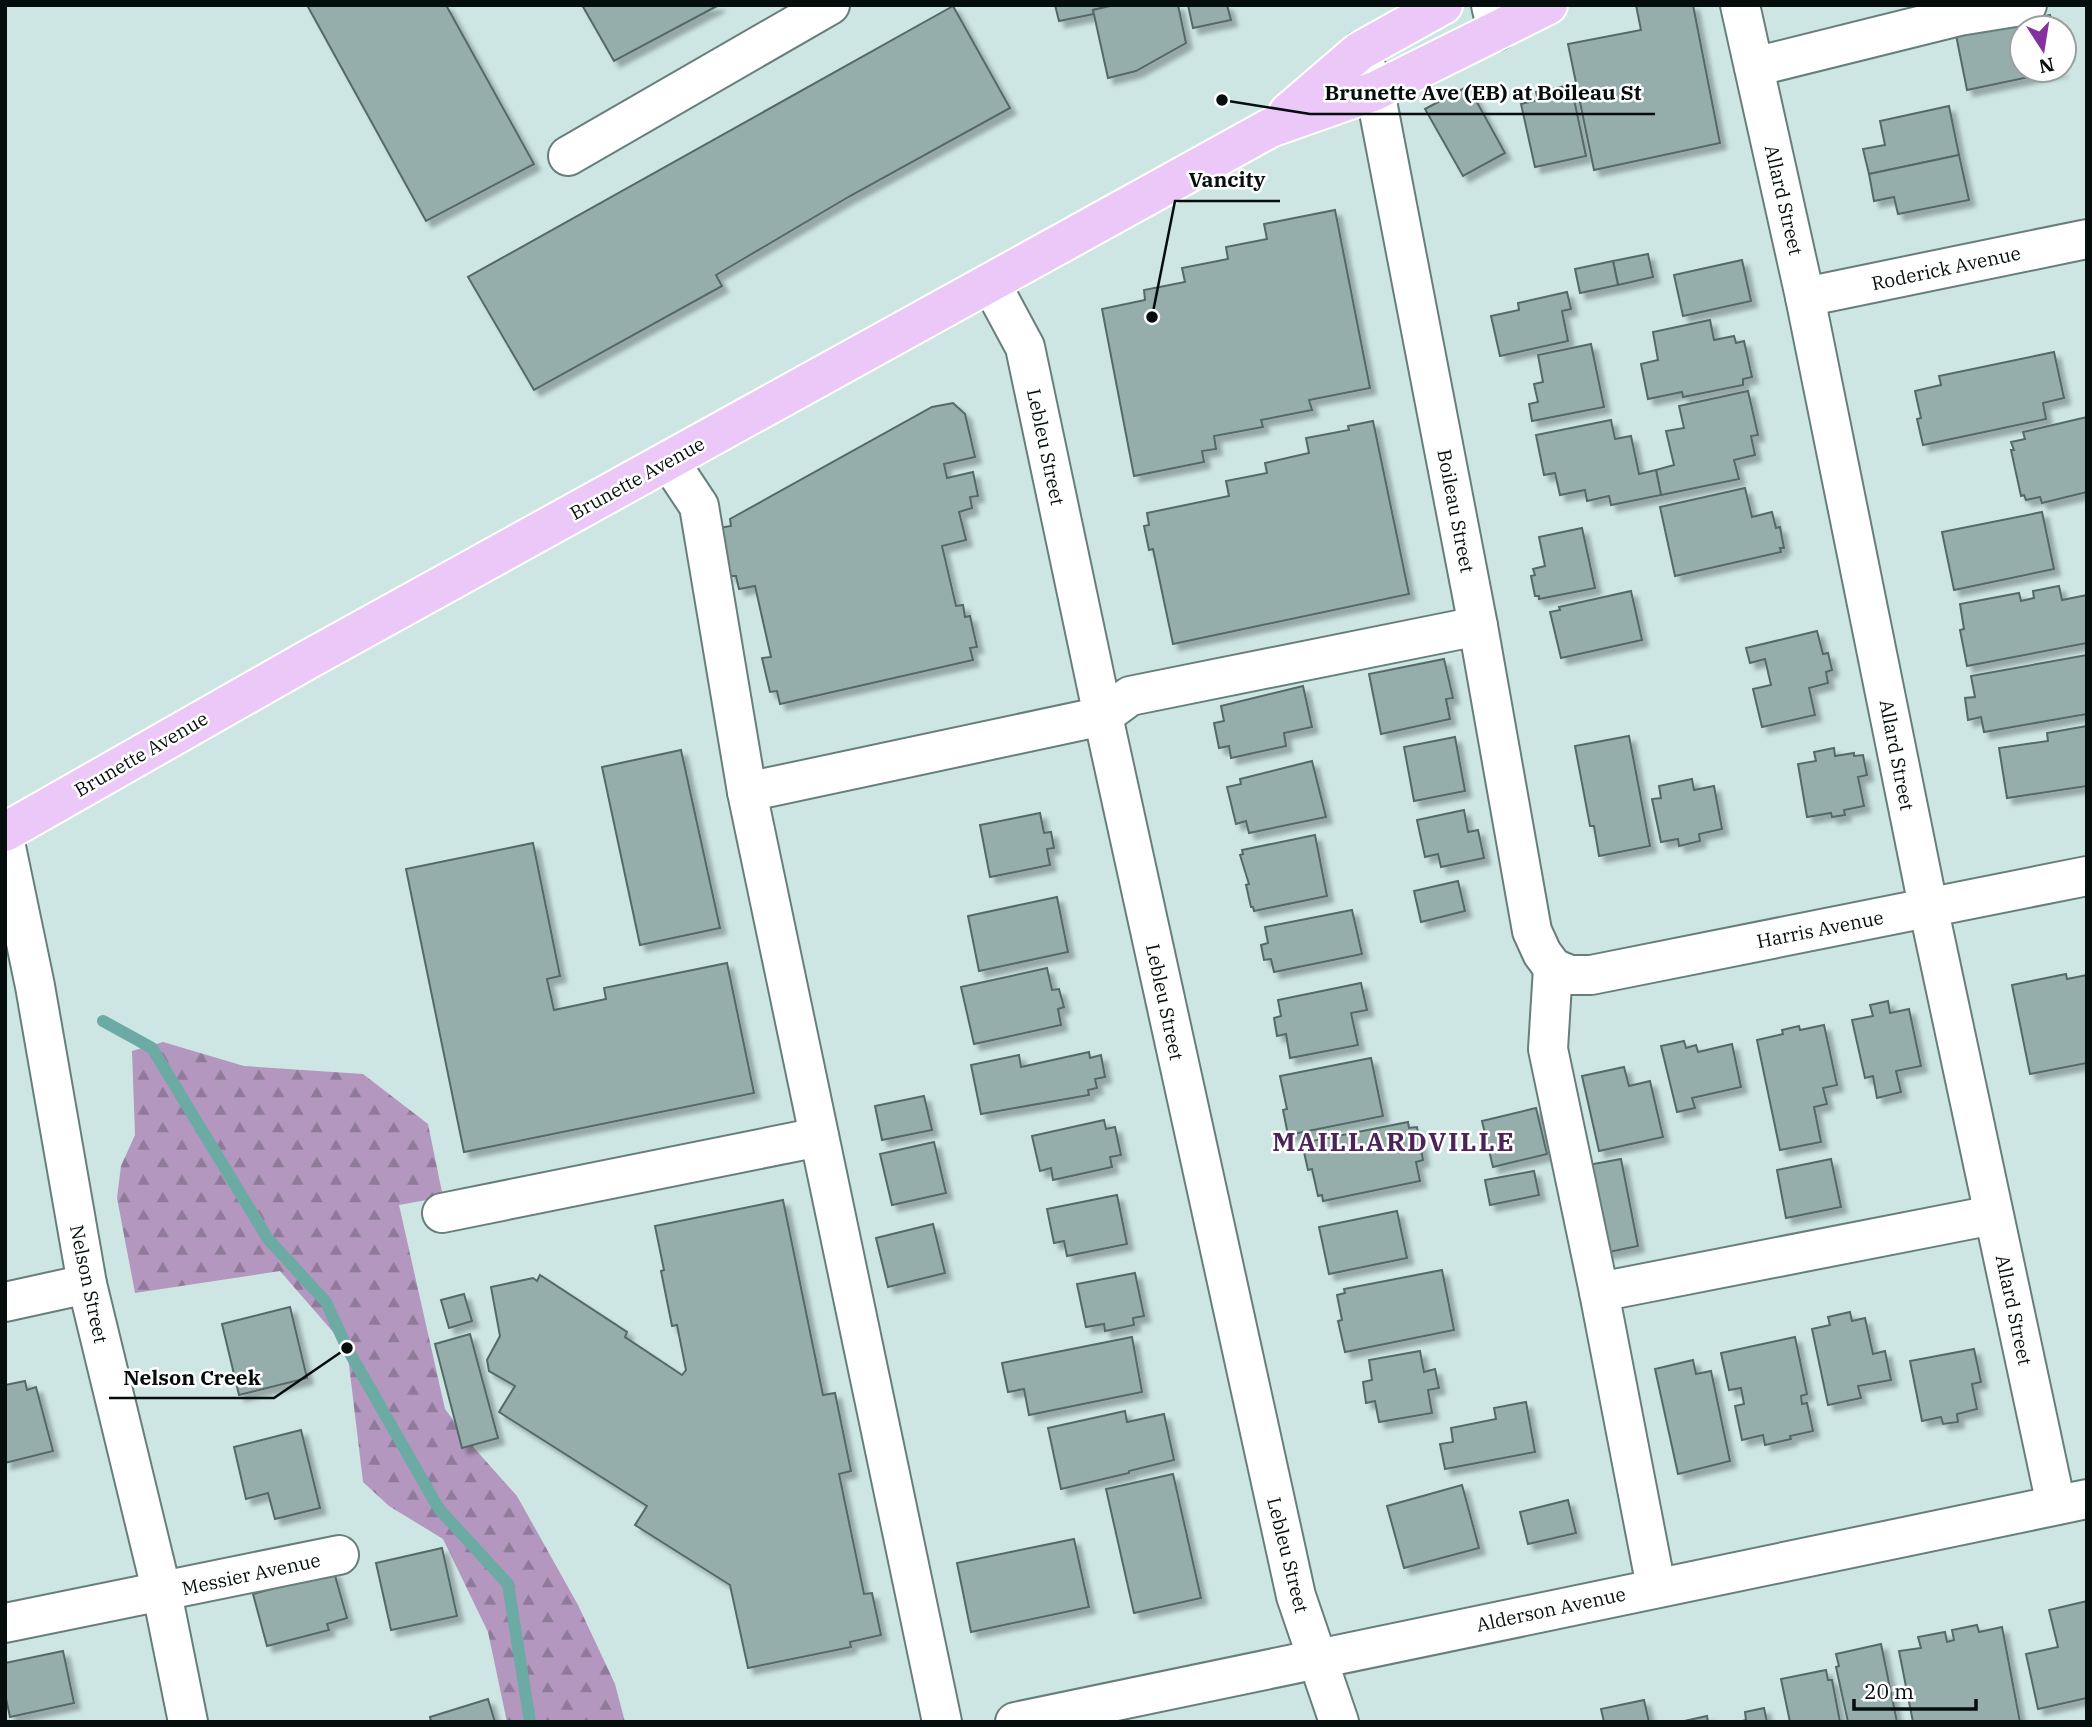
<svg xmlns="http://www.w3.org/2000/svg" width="2092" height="1727" viewBox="0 0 2092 1727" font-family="'IBM Plex Serif',serif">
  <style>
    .forest { fill: url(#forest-firs) }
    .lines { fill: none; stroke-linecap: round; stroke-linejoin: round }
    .stream { stroke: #6caaa4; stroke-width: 12 }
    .building { fill: #96aeab; stroke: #546a67; stroke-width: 2; filter: url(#shadow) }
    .minor-casing { stroke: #687e7b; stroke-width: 42 }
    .major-casing { stroke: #fff; stroke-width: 42 }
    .minor { stroke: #fff; stroke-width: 38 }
    .major { stroke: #ebc8f8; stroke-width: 38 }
    .labels { text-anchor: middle; stroke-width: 5; stroke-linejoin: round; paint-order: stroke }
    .street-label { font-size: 19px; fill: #060e0d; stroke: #fff }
    .district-label { font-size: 26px; font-weight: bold; letter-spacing: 2px; fill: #4b2359; stroke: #fff }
    .leader { fill: none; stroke: #060e0d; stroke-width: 2.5 }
    .callout-dot { fill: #060e0d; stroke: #fff; stroke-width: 2.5 }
    .callout-label { font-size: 21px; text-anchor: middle; font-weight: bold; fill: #060e0d; stroke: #fff; stroke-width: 5; stroke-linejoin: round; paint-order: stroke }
  </style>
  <defs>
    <pattern id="forest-firs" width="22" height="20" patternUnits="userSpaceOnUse" patternTransform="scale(1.75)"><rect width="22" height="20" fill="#b497bf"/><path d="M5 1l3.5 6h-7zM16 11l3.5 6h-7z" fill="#907a9a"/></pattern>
    <filter id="shadow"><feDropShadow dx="6" dy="6" stdDeviation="2" flood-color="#0004"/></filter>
  </defs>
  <rect width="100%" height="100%" fill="#cde6e3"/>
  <!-- forest -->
  <polygon class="forest" points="163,1042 244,1066 363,1074 428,1124 443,1197 399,1205 445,1409 475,1449 517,1496 578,1605 615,1684 625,1722 507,1722 488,1632 443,1539 389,1506 363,1482 347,1348 280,1271 135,1293 117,1198 121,1166 135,1135 132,1051"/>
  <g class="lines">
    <!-- stream -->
    <polyline class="stream" points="103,1021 152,1048 268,1239 326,1302 347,1348 439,1509 508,1584 530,1722"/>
  </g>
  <!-- building -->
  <g class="building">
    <polygon points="307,5 446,5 534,164 426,221"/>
    <polygon points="582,5 719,5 614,61"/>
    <polygon points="1055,5 1114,5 1093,10 1094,14 1059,21"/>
    <polygon points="1114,5 1178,5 1186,43 1136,71 1108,78 1093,10"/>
    <polygon points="1188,5 1227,5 1231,20 1193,28"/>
    <polygon points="1636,5 1693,5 1720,143 1594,170 1568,44 1641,30"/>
    <polygon points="953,6 1010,108 850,196 716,275 722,286 534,390 468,277"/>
    <polygon points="2050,15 2053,28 2022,28 2022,70 2062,70 1967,90 1956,35"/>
    <polygon points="1571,85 1586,156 1535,167 1521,104 1538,100 1536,92"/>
    <polygon points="1468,86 1505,153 1463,176 1425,109"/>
    <polygon points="1949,106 1959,155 1869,174 1863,149 1885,145 1880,121"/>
    <polygon points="1959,155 1969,200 1898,214 1894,197 1874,201 1869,174"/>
    <polygon points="1335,210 1370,388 1309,400 1312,410 1261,420 1263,427 1214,436 1216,449 1202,451 1204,462 1134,476 1102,309 1145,300 1144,290 1185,282 1182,268 1228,259 1226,247 1267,239 1264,224"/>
    <polygon points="1648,254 1653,277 1618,285 1613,261"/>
    <polygon points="1742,260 1751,301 1683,316 1674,275"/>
    <polygon points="1613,261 1618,285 1580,293 1575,269"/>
    <polygon points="1567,292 1571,309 1562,311 1568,341 1500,356 1491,316 1519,310 1518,303"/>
    <polygon points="1710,320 1714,340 1734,336 1736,343 1744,341 1752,377 1743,379 1743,385 1683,397 1682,392 1648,399 1641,364 1658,360 1653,332"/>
    <polygon points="1591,344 1604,407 1532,421 1529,404 1538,402 1534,384 1543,382 1538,355"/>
    <polygon points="2054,352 2064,398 2043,403 2046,419 1923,445 1917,419 1921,418 1915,391 1941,385 1939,376"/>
    <polygon points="1748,391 1758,435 1751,436 1755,455 1734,460 1739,479 1661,495 1656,470 1674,465 1666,431 1684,428 1679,406"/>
    <polygon points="953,403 965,414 975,457 944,464 947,478 973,472 978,496 970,497 972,508 959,512 966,540 942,546 956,606 963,605 965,617 970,616 977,647 970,648 973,660 780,704 777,691 770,692 762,658 771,657 755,586 739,589 736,576 730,576 718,528 731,526 730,519 932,407"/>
    <polygon points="2087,417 2087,492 2042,503 2040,497 2026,500 2024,495 2021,496 2011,450 2014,450 2011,442 2025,439 2023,432"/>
    <polygon points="1611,420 1615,439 1631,436 1639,474 1656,470 1661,495 1611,505 1609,496 1587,501 1585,490 1560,495 1555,473 1544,475 1536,435"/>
    <polygon points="1373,421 1409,594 1173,644 1153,549 1149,550 1144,526 1149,525 1147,513 1229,496 1226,481 1267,473 1265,463 1309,453 1306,438 1349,430 1348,426"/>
    <polygon points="1745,488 1752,517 1772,512 1776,528 1780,527 1784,548 1780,548 1781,552 1675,576 1660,507"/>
    <polygon points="2042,512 2054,569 1954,590 1942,532"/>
    <polygon points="1582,528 1595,588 1539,599 1539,596 1535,596 1531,576 1535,575 1533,569 1545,566 1539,537"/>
    <polygon points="2059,586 2062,600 2087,595 2087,643 1967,666 1960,630 1964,629 1960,604 2019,593 2021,601 2034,598 2033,591"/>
    <polygon points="1631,591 1642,640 1561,658 1550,612 1560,610 1559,607"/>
    <polygon points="1817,631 1823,654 1828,653 1832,670 1826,672 1828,683 1809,688 1815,715 1762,727 1753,689 1771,685 1765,659 1750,663 1746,648"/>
    <polygon points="2087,655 2087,714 1984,732 1981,717 1968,720 1965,698 1975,697 1971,676"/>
    <polygon points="1444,659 1453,698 1446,699 1450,719 1381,734 1369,674"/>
    <polygon points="1303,686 1312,727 1284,733 1286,746 1231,758 1229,746 1219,748 1214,723 1224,721 1221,706"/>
    <polygon points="2087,726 2087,786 2007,798 1999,748 2048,741 2047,733"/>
    <polygon points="1629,736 1650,846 1599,856 1594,826 1590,826 1575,746"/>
    <polygon points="1455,737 1465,791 1414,801 1404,747"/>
    <polygon points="1834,748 1835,756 1854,753 1854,756 1863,755 1867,775 1858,777 1864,806 1844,810 1845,815 1832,817 1831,813 1807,817 1798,764 1816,761 1814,752"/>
    <polygon points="681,750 720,928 640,945 602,767"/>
    <polygon points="1312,761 1326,817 1249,833 1246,821 1236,824 1227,787 1241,784 1240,779"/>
    <polygon points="1692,779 1694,790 1714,786 1722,829 1699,834 1700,841 1679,846 1678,839 1661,842 1652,799 1661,798 1659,786"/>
    <polygon points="1464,810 1468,832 1478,830 1484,858 1441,867 1438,854 1425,857 1417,820"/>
    <polygon points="1040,813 1044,833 1051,832 1054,848 1047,849 1050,865 990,877 980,825"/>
    <polygon points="1315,835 1327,896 1254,911 1253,907 1251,907 1246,885 1249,884 1240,855 1243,854 1242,850"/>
    <polygon points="533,843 560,976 547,979 554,1010 606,999 604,988 727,963 754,1093 464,1152 406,869"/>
    <polygon points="1458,881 1465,911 1421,922 1414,891"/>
    <polygon points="1057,897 1068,952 979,971 968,916"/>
    <polygon points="1352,910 1362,954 1274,972 1271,959 1264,960 1261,945 1268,943 1265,927"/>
    <polygon points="1047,968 1052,990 1059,989 1064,1007 1058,1009 1061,1025 974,1044 961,987"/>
    <polygon points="2066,974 2067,979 2087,975 2087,1063 2030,1074 2012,985"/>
    <polygon points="1361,983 1367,1010 1351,1013 1358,1045 1290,1058 1286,1034 1277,1036 1274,1018 1281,1016 1278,1000"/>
    <polygon points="1888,1001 1890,1013 1909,1009 1921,1066 1896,1071 1901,1092 1877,1098 1873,1076 1865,1078 1852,1020 1873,1016 1870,1005"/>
    <polygon points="1824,1025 1837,1085 1823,1088 1827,1104 1814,1107 1821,1142 1780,1150 1757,1040 1783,1034 1782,1030 1799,1026 1800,1030"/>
    <polygon points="1684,1041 1686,1048 1696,1045 1698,1052 1732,1044 1741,1087 1692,1098 1695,1108 1677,1112 1661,1046"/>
    <polygon points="1089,1052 1090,1058 1101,1055 1105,1077 1095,1079 1097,1088 1088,1090 1089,1095 981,1114 971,1065 1019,1055 1021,1067"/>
    <polygon points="1371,1058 1383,1116 1288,1135 1283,1110 1287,1109 1280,1076"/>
    <polygon points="1624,1067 1629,1086 1650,1081 1663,1137 1599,1151 1582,1076"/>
    <polygon points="924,1096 932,1130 882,1140 875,1106"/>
    <polygon points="1536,1108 1547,1154 1493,1167 1482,1121"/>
    <polygon points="1104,1120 1106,1129 1115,1127 1121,1155 1110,1157 1112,1167 1053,1180 1051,1168 1040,1171 1032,1136"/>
    <polygon points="1408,1122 1409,1128 1417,1127 1423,1160 1416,1162 1420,1181 1323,1201 1322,1195 1318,1196 1312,1169 1308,1170 1302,1143"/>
    <polygon points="934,1142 946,1193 892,1205 880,1154"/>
    <polygon points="1621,1159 1638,1246 1604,1253 1588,1165"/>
    <polygon points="1831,1159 1841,1207 1786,1218 1777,1170"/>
    <polygon points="1534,1171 1539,1195 1490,1205 1485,1180"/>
    <polygon points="1117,1195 1127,1244 1067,1256 1064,1241 1054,1243 1047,1209"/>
    <polygon points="783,1200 823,1395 835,1393 851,1471 839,1474 864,1594 872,1593 881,1635 850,1642 851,1647 748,1668 730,1585 635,1525 647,1506 499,1412 515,1386 489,1371 487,1360 500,1336 491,1287 533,1278 537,1281 540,1275 627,1332 625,1337 682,1375 686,1370 677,1325 672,1326 661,1271 664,1270 655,1226"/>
    <polygon points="1397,1211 1407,1258 1329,1274 1319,1227"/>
    <polygon points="933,1224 945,1273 888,1287 876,1238"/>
    <polygon points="1442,1270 1454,1330 1345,1352 1338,1321 1342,1320 1337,1295 1345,1293 1344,1289"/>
    <polygon points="1135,1273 1144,1316 1133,1318 1134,1325 1105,1331 1104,1324 1086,1327 1077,1284"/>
    <polygon points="464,1294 472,1321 449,1328 441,1300"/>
    <polygon points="290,1307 307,1378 239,1395 222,1324"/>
    <polygon points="1850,1312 1852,1321 1865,1318 1873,1354 1885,1351 1891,1380 1858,1386 1861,1398 1828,1405 1812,1329 1830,1325 1828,1317"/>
    <polygon points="470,1334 498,1438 462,1448 435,1344"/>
    <polygon points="1132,1337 1142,1392 1029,1415 1024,1389 1008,1392 1002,1363"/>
    <polygon points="1795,1337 1807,1394 1801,1396 1802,1404 1807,1403 1813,1431 1790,1436 1791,1439 1765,1445 1763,1435 1742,1440 1735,1406 1744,1404 1741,1388 1729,1390 1721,1353"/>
    <polygon points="1974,1349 1981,1382 1972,1384 1977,1409 1957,1414 1958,1422 1943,1424 1941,1417 1922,1421 1910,1361"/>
    <polygon points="1420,1351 1424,1372 1435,1369 1439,1388 1428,1390 1432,1413 1379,1422 1375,1401 1366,1403 1363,1382 1372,1380 1369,1360"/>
    <polygon points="1693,1360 1696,1374 1711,1371 1730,1461 1678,1474 1655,1369"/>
    <polygon points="25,1381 27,1390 36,1387 53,1451 5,1463 5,1385"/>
    <polygon points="1526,1402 1535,1452 1445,1469 1440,1444 1453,1442 1451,1428 1496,1419 1494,1408"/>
    <polygon points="1125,1411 1127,1422 1164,1414 1174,1460 1129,1471 1129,1473 1061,1489 1048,1428"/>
    <polygon points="301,1430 320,1508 275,1519 268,1493 246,1499 234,1447"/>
    <polygon points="1173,1474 1201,1598 1134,1613 1106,1489"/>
    <polygon points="1462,1485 1479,1548 1404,1568 1387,1506"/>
    <polygon points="1568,1500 1576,1533 1528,1544 1520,1512"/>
    <polygon points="1074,1539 1089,1607 971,1632 957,1563"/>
    <polygon points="442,1548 457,1616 391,1630 376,1563"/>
    <polygon points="334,1572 347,1618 327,1624 329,1630 267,1646 253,1594"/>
    <polygon points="2087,1601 2087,1698 2038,1709 2026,1654 2058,1647 2049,1610"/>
    <polygon points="1977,1625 1979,1632 2002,1627 2020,1722 1913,1722 1899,1651 1921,1648 1918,1637 1945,1632 1947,1642 1954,1640 1952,1630"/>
    <polygon points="1881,1644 1897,1722 1848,1722 1836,1667 1839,1666 1836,1654"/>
    <polygon points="63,1651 74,1703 10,1717 5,1694 5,1663"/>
    <polygon points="1826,1670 1828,1680 1832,1680 1840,1722 1790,1722 1781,1679"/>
    <polygon points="488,1699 495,1722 431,1722 430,1717"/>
    <polygon points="1644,1700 1649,1722 1604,1722 1601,1709"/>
    <polygon points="1764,1708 1767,1722 1739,1722 1746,1720 1745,1712"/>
    <polygon points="1707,1716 1708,1722 1680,1722"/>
  </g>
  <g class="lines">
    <!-- minor casing -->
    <g class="minor-casing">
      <g id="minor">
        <polyline points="1491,5 1497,31"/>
        <polyline points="1740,5 1805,297 1928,906 2056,1505"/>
        <polyline points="1360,51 1375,91 1478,626 1532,931 1542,953 1553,968"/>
        <polyline points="1754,67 1959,16 2027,5"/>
        <polyline points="568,156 830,5"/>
        <polyline points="991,284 1025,347 1103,716 1296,1596 1339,1722"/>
        <polyline points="1805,297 2087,239"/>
        <polyline points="669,461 699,506 747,792"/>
        <polyline points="5,842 35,986 87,1284 162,1593 188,1722"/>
        <polyline points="1553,968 1548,1049 1599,1292 1656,1587"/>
        <polyline points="1553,968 1570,975 1591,975 2087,876"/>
        <polyline points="442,1213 819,1137"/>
        <polyline points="1599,1292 1993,1215"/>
        <polyline points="5,1302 87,1284"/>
        <polyline points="5,1623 339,1555"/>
        <polyline points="942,1722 747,792 1103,716 1130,696 1478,626"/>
        <polyline points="1015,1722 2087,1499"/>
      </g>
    </g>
    <!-- major casing -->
    <g class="major-casing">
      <g id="major">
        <polyline points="1288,113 1360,51 1443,5"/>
        <polyline points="5,832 309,659 1270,128 1375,91 1548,5"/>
      </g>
    </g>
    <!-- minor -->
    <use href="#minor" class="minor"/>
    <!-- major -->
    <use href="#major" class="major"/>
  </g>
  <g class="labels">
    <!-- street labels -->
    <g class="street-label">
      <text transform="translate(1784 200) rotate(77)" y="7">Allard Street</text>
      <text transform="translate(1946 268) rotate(-12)" y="7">Roderick Avenue</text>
      <text transform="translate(1046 447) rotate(78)" y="7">Lebleu Street</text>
      <text transform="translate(637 478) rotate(-29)" y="7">Brunette Avenue</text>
      <text transform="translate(1456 511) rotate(79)" y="7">Boileau Street</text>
      <text transform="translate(141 754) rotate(-30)" y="7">Brunette Avenue</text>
      <text transform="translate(1897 755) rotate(79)" y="7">Allard Street</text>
      <text transform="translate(1820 929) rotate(-11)" y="7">Harris Avenue</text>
      <text transform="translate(1165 1002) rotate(78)" y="7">Lebleu Street</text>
      <text transform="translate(89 1284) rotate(78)" y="7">Nelson Street</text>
      <text transform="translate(2014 1310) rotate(78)" y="7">Allard Street</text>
      <text transform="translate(1288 1555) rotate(76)" y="7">Lebleu Street</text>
      <text transform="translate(251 1574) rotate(-12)" y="7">Messier Avenue</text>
      <text transform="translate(1551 1609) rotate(-12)" y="7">Alderson Avenue</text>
    </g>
    <!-- district labels -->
    <g class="district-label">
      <text x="1394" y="1151">MAILLARDVILLE</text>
    </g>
  </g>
  <!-- callouts -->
  <path class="leader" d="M1222 100L1310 114H1655M1152 317L1175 201H1280M347 1348L274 1398H109"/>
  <g class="callout-dot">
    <circle cx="1222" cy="100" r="7"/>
    <circle cx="1152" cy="317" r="7"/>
    <circle cx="347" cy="1348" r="7"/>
  </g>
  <g class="callout-label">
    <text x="1483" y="100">Brunette Ave (EB) at Boileau St</text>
    <text x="1227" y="187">Vancity</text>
    <text x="192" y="1385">Nelson Creek</text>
  </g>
  <!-- border -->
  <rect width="2092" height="1727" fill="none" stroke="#060e0d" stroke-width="14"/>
  <!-- north arrow -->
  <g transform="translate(2043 49) rotate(168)"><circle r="33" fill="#ffffff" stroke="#9b9f9e" stroke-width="2"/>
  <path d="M0-5L12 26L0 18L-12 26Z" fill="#8531a0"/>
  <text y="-10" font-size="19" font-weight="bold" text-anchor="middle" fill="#060e0d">N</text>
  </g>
  <!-- scale -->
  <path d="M1854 1699v10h122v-10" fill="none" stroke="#060e0d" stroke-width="3.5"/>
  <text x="1864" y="1699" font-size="21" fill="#060e0d" stroke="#ffffff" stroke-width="5" paint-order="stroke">20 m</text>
</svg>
